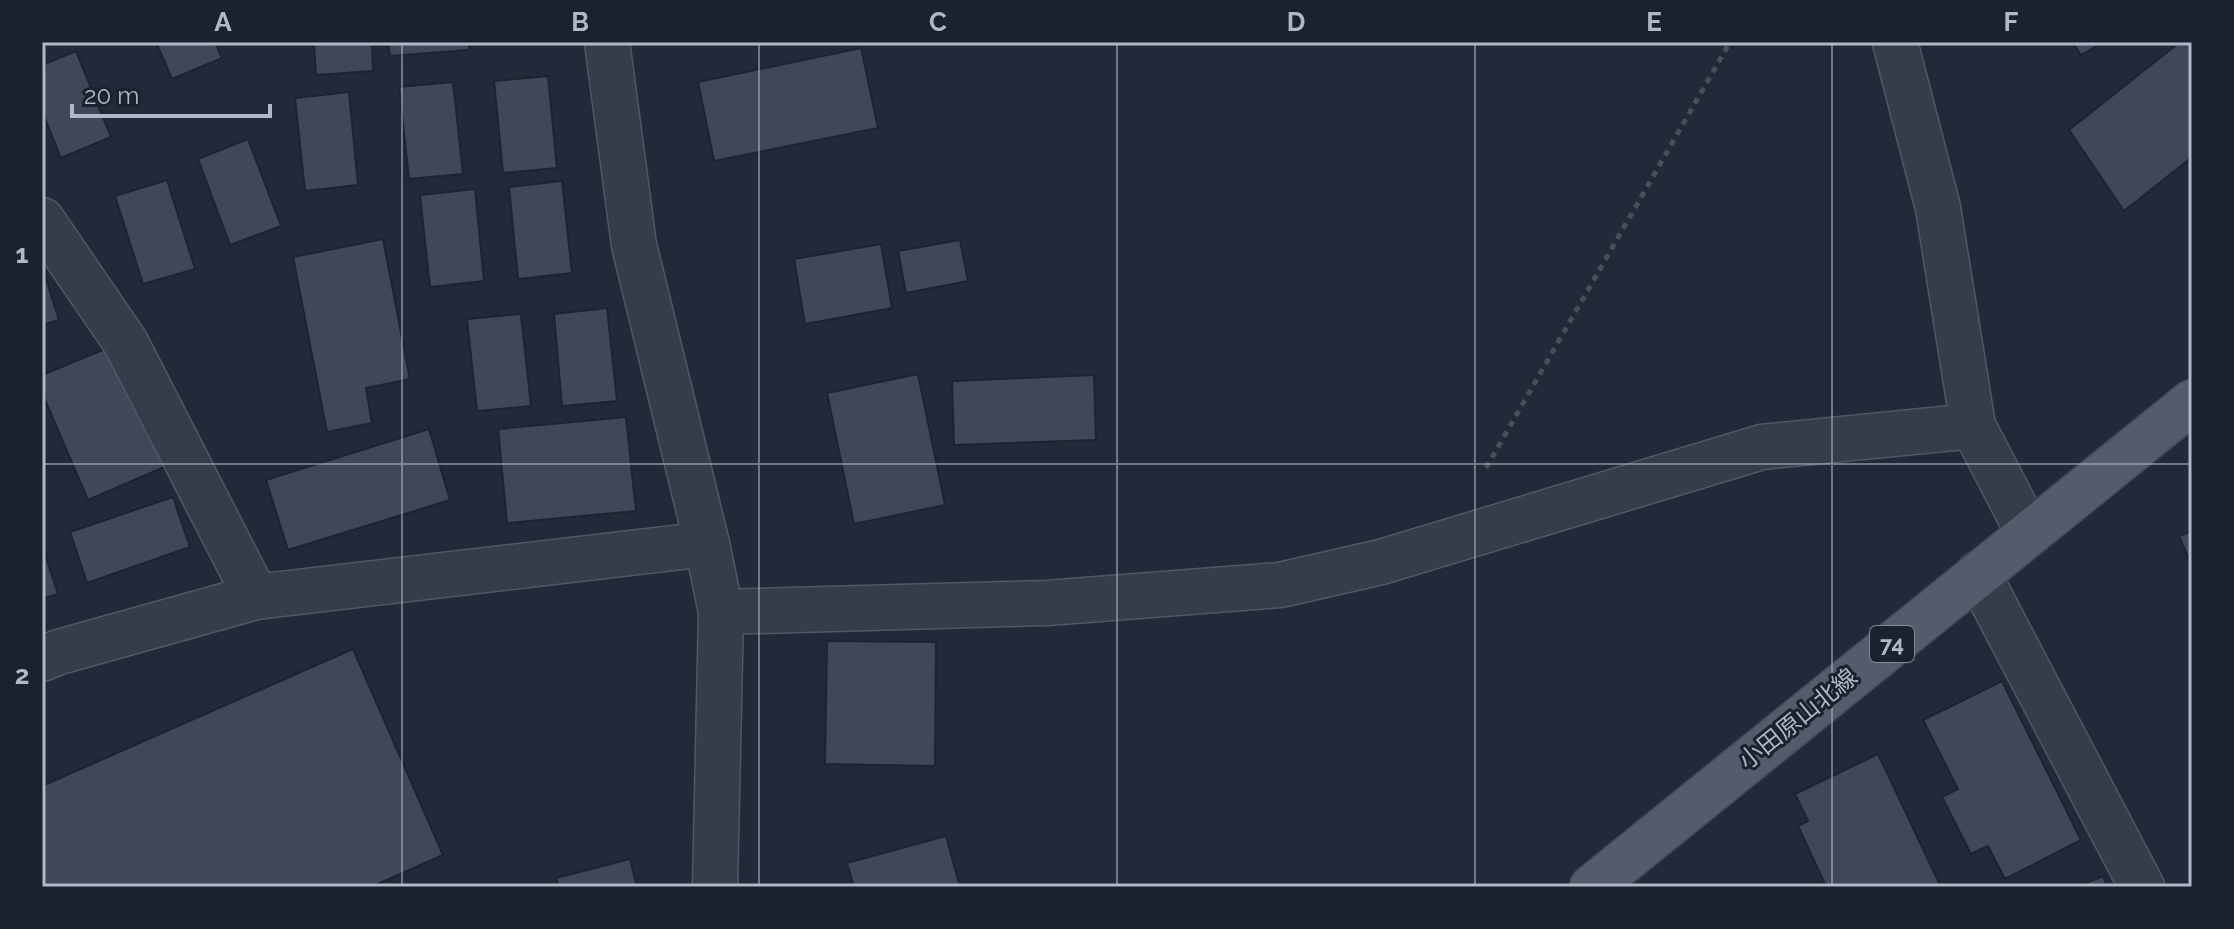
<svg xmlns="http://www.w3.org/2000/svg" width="2234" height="929" viewBox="0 0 2234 929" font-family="Raleway,'Noto Sans JP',sans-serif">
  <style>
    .building { fill: #3e4859; stroke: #1d2330; stroke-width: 2 }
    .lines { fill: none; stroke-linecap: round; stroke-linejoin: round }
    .minor-casing { stroke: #515764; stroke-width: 47 }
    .major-casing { stroke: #3f4553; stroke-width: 47 }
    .path { stroke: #425358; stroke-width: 5; stroke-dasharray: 6 6; stroke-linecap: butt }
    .minor { stroke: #363c4a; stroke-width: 44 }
    .major { stroke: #545b6a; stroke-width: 44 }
    .grid { fill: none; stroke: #b1b7c6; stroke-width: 2; stroke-opacity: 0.55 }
    .labels { text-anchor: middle; stroke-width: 6; stroke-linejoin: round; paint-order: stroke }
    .shield { fill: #1b212e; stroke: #848a98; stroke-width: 2 }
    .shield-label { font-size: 22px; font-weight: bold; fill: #b1b7c6 }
    .street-label { font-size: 24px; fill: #b1b7c6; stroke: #1b212e }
    .neatline { fill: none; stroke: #b1b7c6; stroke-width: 3 }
    .grid-label { font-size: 26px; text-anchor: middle; font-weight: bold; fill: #b1b7c6 }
  </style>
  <rect width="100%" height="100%" fill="#222a39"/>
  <!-- building -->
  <g class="building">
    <polygon points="156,42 215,42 222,58 172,79"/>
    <polygon points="296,42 372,42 373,71 316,75 314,44 297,45"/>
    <polygon points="388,42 469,42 469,50 390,56"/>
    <polygon points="2072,42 2103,42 2081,55"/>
    <polygon points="2180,42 2192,42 2192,157 2124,211 2069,130"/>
    <polygon points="861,48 878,128 714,161 698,82"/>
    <polygon points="76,51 111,137 61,158 42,111 42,65"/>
    <polygon points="548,76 557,168 503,173 494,81"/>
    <polygon points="453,82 463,174 409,179 399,87"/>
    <polygon points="349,92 358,185 305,191 295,98"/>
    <polygon points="248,139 281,226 230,245 198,159"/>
    <polygon points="167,180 195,269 143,284 115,196"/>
    <polygon points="562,181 572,273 518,279 509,187"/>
    <polygon points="475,189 484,281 430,287 420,195"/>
    <polygon points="383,239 410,379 366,388 372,423 327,432 293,257"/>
    <polygon points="960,240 968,281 906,293 898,251"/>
    <polygon points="881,244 892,308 805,324 794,259"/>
    <polygon points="42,266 59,320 42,325"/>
    <polygon points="607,308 617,401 562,406 554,314"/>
    <polygon points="521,314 531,406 477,411 467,319"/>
    <polygon points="117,344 169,465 88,500 42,393 42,375"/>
    <polygon points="918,374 945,505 854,524 827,393"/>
    <polygon points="1094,375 1096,440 954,445 952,381"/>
    <polygon points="626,417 636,511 507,523 498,429"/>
    <polygon points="429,429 450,500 288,550 266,480"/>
    <polygon points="173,497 190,547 87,583 70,532"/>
    <polygon points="2192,531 2192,566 2179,536"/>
    <polygon points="42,545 58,594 42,599"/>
    <polygon points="827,641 936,642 935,766 825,764"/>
    <polygon points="353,649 443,855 371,887 42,887 42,786"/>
    <polygon points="2002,681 2081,840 2005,879 1988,846 1971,854 1942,797 1958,789 1923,720"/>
    <polygon points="1878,754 1941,887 1819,887 1825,884 1798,826 1808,821 1795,794"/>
    <polygon points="946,836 960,887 854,887 847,863"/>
    <polygon points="630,859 637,887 558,887 556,878"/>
    <polygon points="2103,876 2107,887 2076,887"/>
  </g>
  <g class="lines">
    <!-- minor casing -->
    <g class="minor-casing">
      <g id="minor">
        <polyline points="607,42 634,245 707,544 721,612 715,887"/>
        <polyline points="1895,42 1938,208 1973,426 2029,534"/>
        <polyline points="42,220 126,343 256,597"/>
        <polyline points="1978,574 2142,887"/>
        <polyline points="721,612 1047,603 1280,585 1381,562 1762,447 1973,426"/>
        <polyline points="42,659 59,652 256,597 707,544"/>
      </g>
    </g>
    <!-- major casing -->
    <g class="major-casing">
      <polyline id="major" points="1592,887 2192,402"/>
    </g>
    <!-- path -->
    <polyline class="path" points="1486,468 1730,42"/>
    <!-- minor -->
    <use href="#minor" class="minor"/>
    <!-- major -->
    <use href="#major" class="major"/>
  </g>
  <!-- grid -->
  <path class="grid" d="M 402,42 L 402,887M 759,42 L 759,887M 1117,42 L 1117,887M 1475,42 L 1475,887M 1832,42 L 1832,887M 42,464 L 2192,464"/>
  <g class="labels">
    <!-- shield labels -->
    <rect class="shield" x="1870" y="626" width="44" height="36" rx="6"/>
    <g class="shield-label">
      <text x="1892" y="652">74</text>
    </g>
    <!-- street labels -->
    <g class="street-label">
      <text transform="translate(1798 719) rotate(-39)" y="8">小田原山北線</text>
    </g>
  </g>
  <!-- border -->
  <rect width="2234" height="929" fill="none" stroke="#1b212e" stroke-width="88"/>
  <!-- scale -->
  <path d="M72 104v12h198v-12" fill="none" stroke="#b1b7c6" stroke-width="4"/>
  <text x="84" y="104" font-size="24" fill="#b1b7c6" stroke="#1b212e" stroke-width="6" paint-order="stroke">20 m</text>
  <rect x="44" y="44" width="2146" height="841" class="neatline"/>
  <g class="grid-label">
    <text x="223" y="31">A</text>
    <text x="580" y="31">B</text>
    <text x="938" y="31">C</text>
    <text x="1296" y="31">D</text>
    <text x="1654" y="31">E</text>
    <text x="2011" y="31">F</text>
    <text x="22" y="263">1</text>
    <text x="22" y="684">2</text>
  </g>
</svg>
